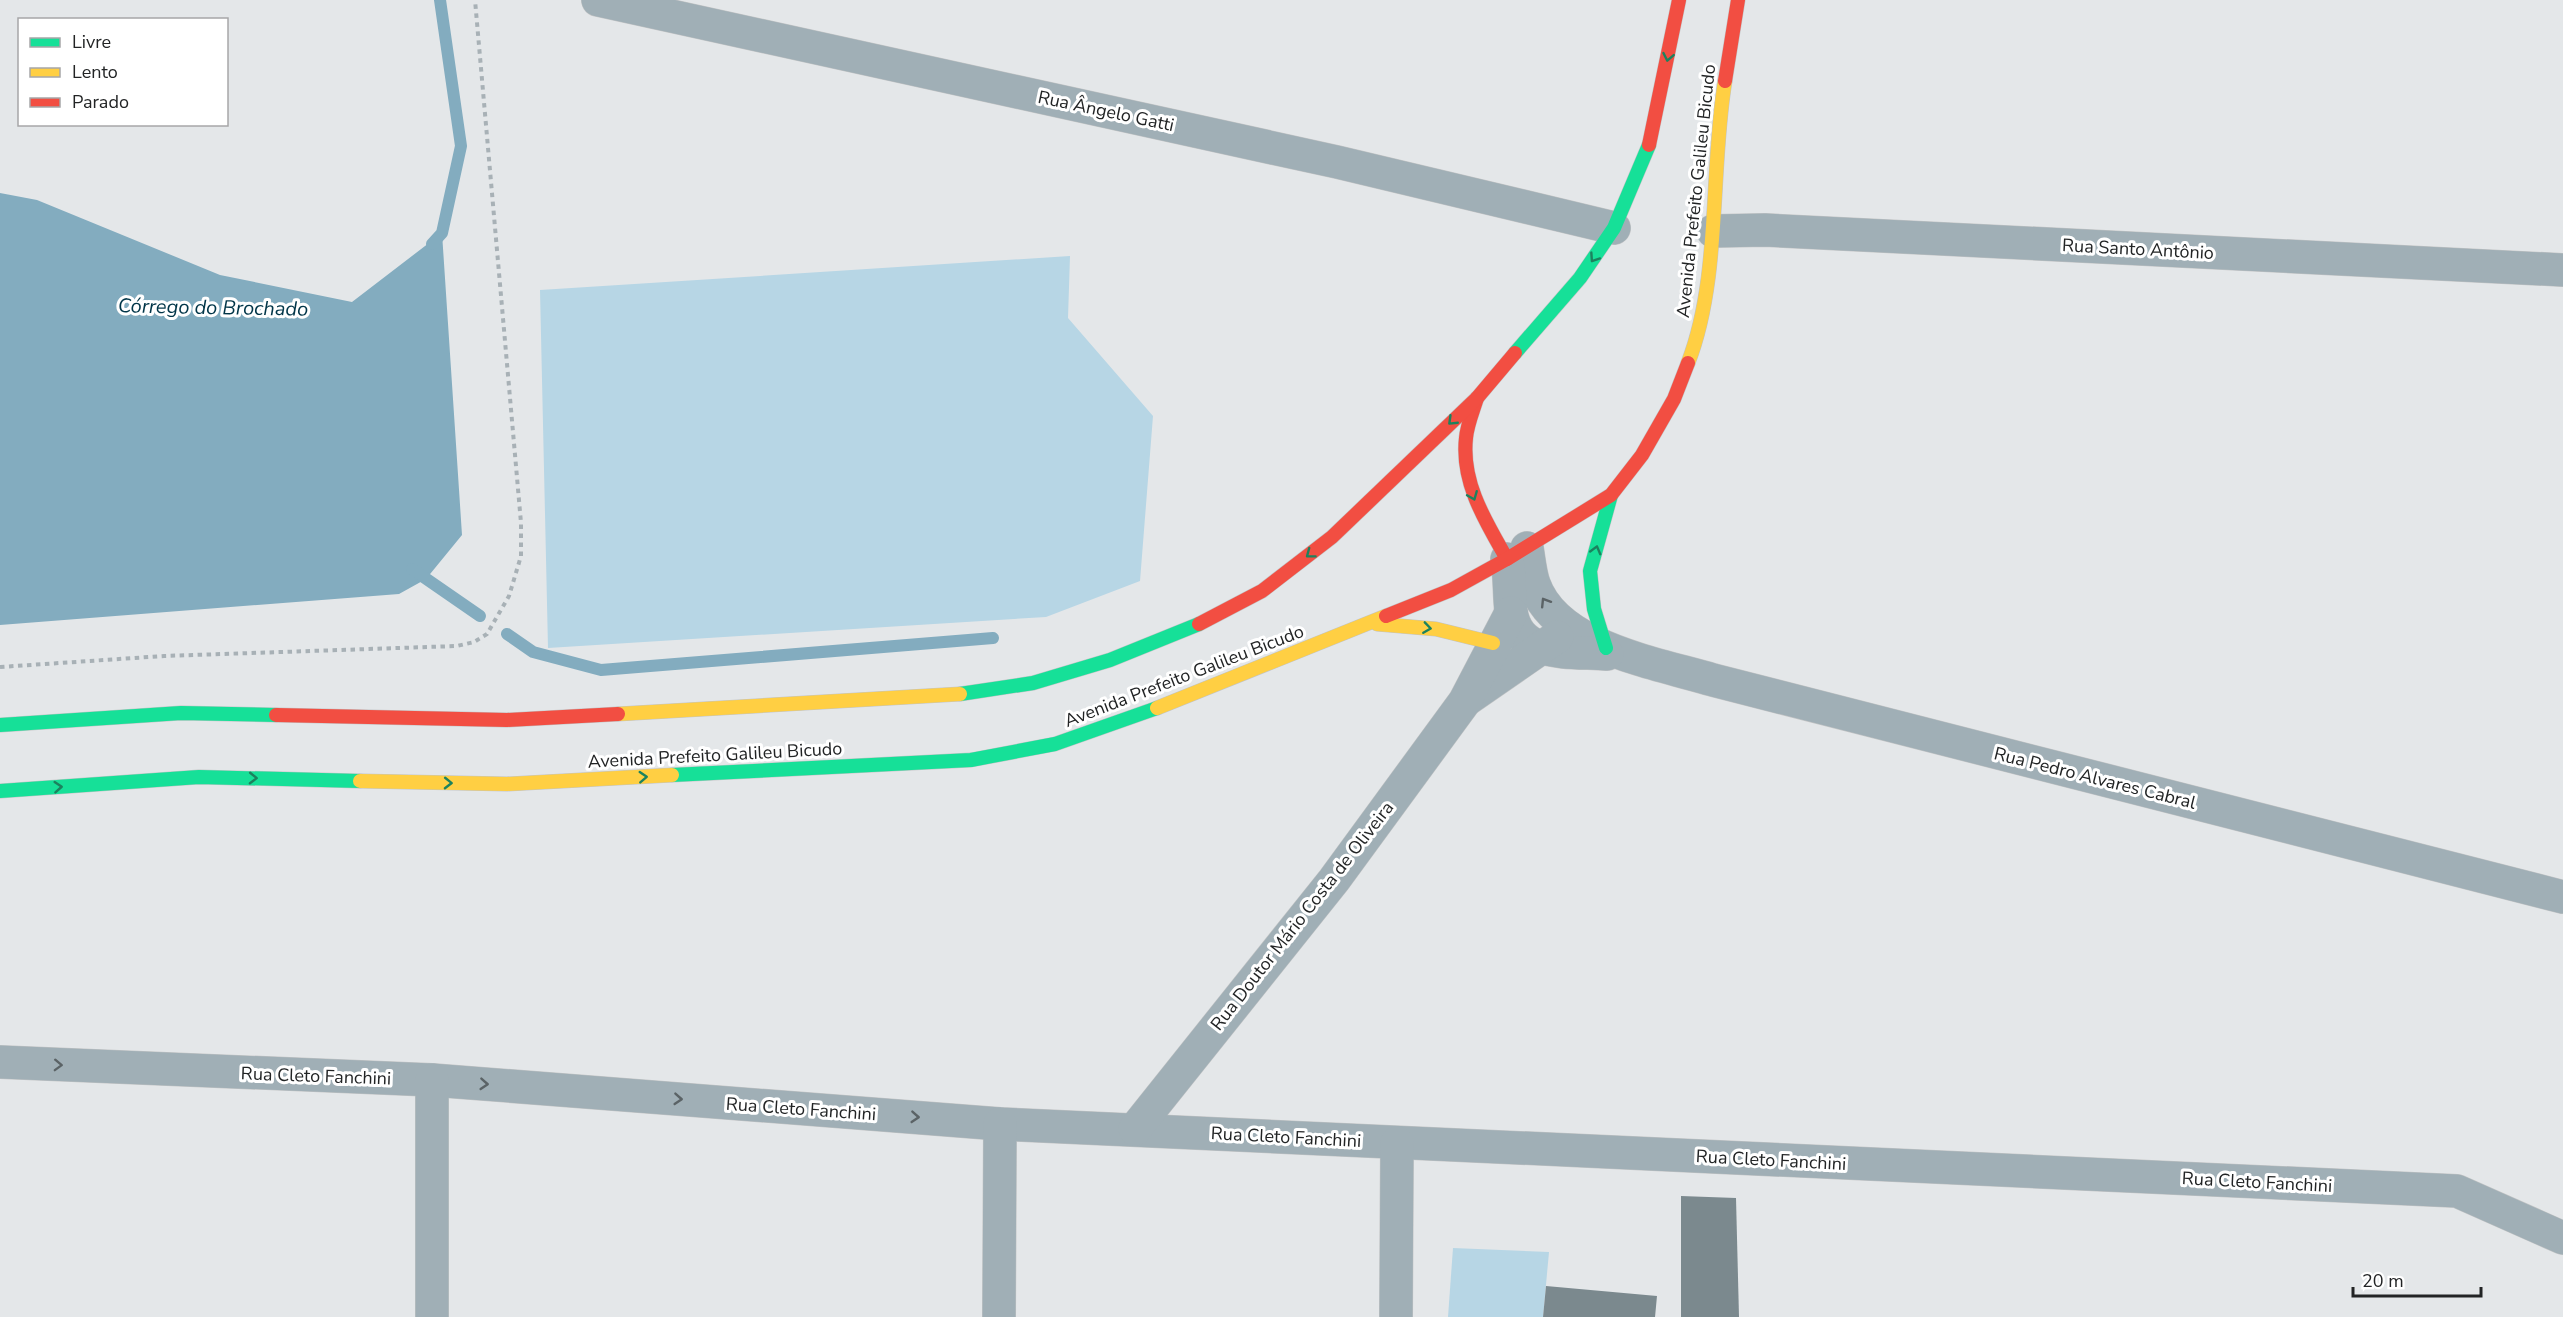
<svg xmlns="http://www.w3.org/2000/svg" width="2563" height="1317" viewBox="0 0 2563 1317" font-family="'Nunito Sans',sans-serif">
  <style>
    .green { fill: #b7d6e5 }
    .water { fill: #83acbf }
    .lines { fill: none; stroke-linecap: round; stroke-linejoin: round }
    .stream { stroke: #83acbf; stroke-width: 12 }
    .building { fill: #7b898e }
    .street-casing { stroke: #c2c4c5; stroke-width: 34 }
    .fast-casing { stroke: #c2c4c5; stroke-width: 15 }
    .slow-casing { stroke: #c2c4c5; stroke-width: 15 }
    .jam-casing { stroke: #c2c4c5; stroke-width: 15 }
    .path { stroke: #a8b1b6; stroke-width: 4; stroke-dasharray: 4.5 4.5; stroke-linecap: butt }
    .street { stroke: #a0afb6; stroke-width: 33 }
    .fast { stroke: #16e098; stroke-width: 14 }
    .slow { stroke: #ffcf43; stroke-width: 14 }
    .jam { stroke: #f24e42; stroke-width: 14 }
    .oneway { stroke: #1c825e }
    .oneway2 { stroke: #5b6366 }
    .labels { text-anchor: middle; stroke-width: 6; stroke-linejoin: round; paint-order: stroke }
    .street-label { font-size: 18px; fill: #222425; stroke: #fff }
    .water-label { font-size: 20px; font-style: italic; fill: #003548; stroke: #fff }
  </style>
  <rect width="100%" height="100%" fill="#e4e7e9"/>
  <!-- green -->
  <g class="green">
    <polygon points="1070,256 1068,318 1153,416 1140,581 1046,617 548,648 540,290"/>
    <polygon points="1453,1248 1549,1252 1543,1317 1448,1317"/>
  </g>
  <!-- water -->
  <polygon class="water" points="0,193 37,200 220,275 352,302 442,233 462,535 426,579 399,594 0,625"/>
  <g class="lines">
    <!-- stream -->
    <g class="stream">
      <polyline points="432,244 442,233 461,146 440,0"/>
      <polyline points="412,569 480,616"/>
      <polyline points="507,634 533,652 601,670 993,638"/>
    </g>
  </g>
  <!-- building -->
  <g class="building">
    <polygon points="1681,1196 1736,1198 1739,1317 1681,1317"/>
    <polygon points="1546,1286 1657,1296 1655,1317 1543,1317"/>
  </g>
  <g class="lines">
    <!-- street casing -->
    <g class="street-casing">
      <g id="street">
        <polyline points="598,0 1337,162 1614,228"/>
        <polyline points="1713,231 1765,230 2563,270"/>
        <path d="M 1527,548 C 1529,559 1530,573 1534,584 C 1556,647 1656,663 1713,680 L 2563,897"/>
        <path d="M 1507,559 C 1510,576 1509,594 1511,611 C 1518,659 1571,651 1607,654"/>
        <polyline points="1466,700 1557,637"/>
        <polyline points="0,1062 432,1080 1000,1124 2457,1191 2563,1238"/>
        <polyline points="432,1080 432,1317"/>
        <polyline points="1135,1129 1334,880 1465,701 1511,613"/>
        <polyline points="999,1317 1000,1124"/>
        <polyline points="1396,1317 1397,1143"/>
      </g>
    </g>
    <!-- fast casing -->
    <g class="fast-casing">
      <g id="fast">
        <polyline points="1515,353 1580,278 1614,228 1649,145"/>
        <polyline points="1606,648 1594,609 1590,571 1611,495"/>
        <polyline points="960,694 1033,683 1110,660 1199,624"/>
        <polyline points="0,725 181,713 276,715"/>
        <polyline points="672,775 971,760 1055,744 1157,708"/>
        <polyline points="0,791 199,777 360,781"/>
      </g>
    </g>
    <!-- slow casing -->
    <g class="slow-casing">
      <g id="slow">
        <path d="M 1688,363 C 1721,278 1710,171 1725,81"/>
        <polyline points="1377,624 1436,629 1493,643"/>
        <polyline points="1157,708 1386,616"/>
        <polyline points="618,714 960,694"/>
        <polyline points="360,781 507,784 672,775"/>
      </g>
    </g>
    <!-- jam casing -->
    <g class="jam-casing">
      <g id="jam">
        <polyline points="1725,81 1738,0"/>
        <polyline points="1649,145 1679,0"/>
        <path d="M 1477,398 C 1473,411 1467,425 1466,438 C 1461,483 1486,522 1507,559"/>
        <polyline points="1386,616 1451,590 1507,559 1611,495 1642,455 1674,399 1688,363"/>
        <polyline points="1199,624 1262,591 1332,537 1477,398 1515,353"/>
        <polyline points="276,715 507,720 618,714"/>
      </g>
    </g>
    <!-- path -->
    <polyline class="path" points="0,667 164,656 457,646 474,642 487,634 509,596 521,556 521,523 475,0"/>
    <!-- street -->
    <use href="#street" class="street"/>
    <!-- fast -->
    <use href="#fast" class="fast"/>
    <!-- slow -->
    <use href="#slow" class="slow"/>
    <!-- jam -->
    <use href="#jam" class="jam"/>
  </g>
  <!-- one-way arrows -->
  <defs><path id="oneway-chevron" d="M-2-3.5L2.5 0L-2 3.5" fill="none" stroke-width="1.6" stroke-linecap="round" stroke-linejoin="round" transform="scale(1.5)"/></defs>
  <g class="oneway">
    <use href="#oneway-chevron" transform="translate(1668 57) rotate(101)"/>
    <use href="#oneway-chevron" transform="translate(1594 258) rotate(124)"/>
    <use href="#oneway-chevron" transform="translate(1452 421) rotate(136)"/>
    <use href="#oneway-chevron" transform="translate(1473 496) rotate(68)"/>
    <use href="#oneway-chevron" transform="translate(1596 550) rotate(-75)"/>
    <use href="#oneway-chevron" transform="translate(1310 554) rotate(143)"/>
    <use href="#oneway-chevron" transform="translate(1427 628) rotate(8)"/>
    <use href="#oneway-chevron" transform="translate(643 777) rotate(-3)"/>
    <use href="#oneway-chevron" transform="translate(253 778) rotate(1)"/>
    <use href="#oneway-chevron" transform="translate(448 783) rotate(1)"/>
    <use href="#oneway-chevron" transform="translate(58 787) rotate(-4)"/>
  </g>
  <g class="oneway2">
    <use href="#oneway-chevron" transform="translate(1545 602) rotate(-122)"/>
    <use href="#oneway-chevron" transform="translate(58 1065) rotate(2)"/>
    <use href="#oneway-chevron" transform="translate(484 1084) rotate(4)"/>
    <use href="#oneway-chevron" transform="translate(678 1099) rotate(4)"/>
    <use href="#oneway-chevron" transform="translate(915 1117) rotate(4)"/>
  </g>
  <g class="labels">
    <!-- street labels -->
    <g class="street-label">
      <text transform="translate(1106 111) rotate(12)" y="6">Rua Ângelo Gatti</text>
      <text transform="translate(1696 191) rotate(-84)" y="6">Avenida Prefeito Galileu Bicudo</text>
      <text transform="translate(2138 249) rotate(3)" y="6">Rua Santo Antônio</text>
      <text transform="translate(1184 676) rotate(-21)" y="6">Avenida Prefeito Galileu Bicudo</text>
      <text transform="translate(715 755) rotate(-3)" y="6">Avenida Prefeito Galileu Bicudo</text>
      <text transform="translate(2095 778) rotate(14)" y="6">Rua Pedro Alvares Cabral</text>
      <text transform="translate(1302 916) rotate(-52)" y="6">Rua Doutor Mário Costa de Oliveira</text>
      <text transform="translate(316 1076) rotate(2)" y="6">Rua Cleto Fanchini</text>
      <text transform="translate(801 1109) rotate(4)" y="6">Rua Cleto Fanchini</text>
      <text transform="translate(1286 1137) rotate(3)" y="6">Rua Cleto Fanchini</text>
      <text transform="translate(1771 1160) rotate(3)" y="6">Rua Cleto Fanchini</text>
      <text transform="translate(2257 1182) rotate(3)" y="6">Rua Cleto Fanchini</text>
    </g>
    <!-- water labels -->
    <g class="water-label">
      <text transform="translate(213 307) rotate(1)" y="7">Córrego do Brochado</text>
    </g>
  </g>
  <!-- legend -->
  <rect x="18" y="18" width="210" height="108" fill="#ffffff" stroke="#a7a7a8" stroke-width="1.5"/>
  <rect x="30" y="38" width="30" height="9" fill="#16e098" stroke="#a7a7a8" stroke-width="1.5"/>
  <text x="72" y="48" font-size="18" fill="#222425">Livre</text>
  <rect x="30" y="68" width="30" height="9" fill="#ffcf43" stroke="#a7a7a8" stroke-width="1.5"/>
  <text x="72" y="78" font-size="18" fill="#222425">Lento</text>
  <rect x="30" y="98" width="30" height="9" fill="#f24e42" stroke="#a7a7a8" stroke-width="1.5"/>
  <text x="72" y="108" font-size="18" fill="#222425">Parado</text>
  <!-- scale -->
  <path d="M2353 1287v9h128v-9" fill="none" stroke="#222425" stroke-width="3"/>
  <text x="2362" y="1287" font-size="18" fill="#222425" stroke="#ffffff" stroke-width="4.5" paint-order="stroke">20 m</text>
</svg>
